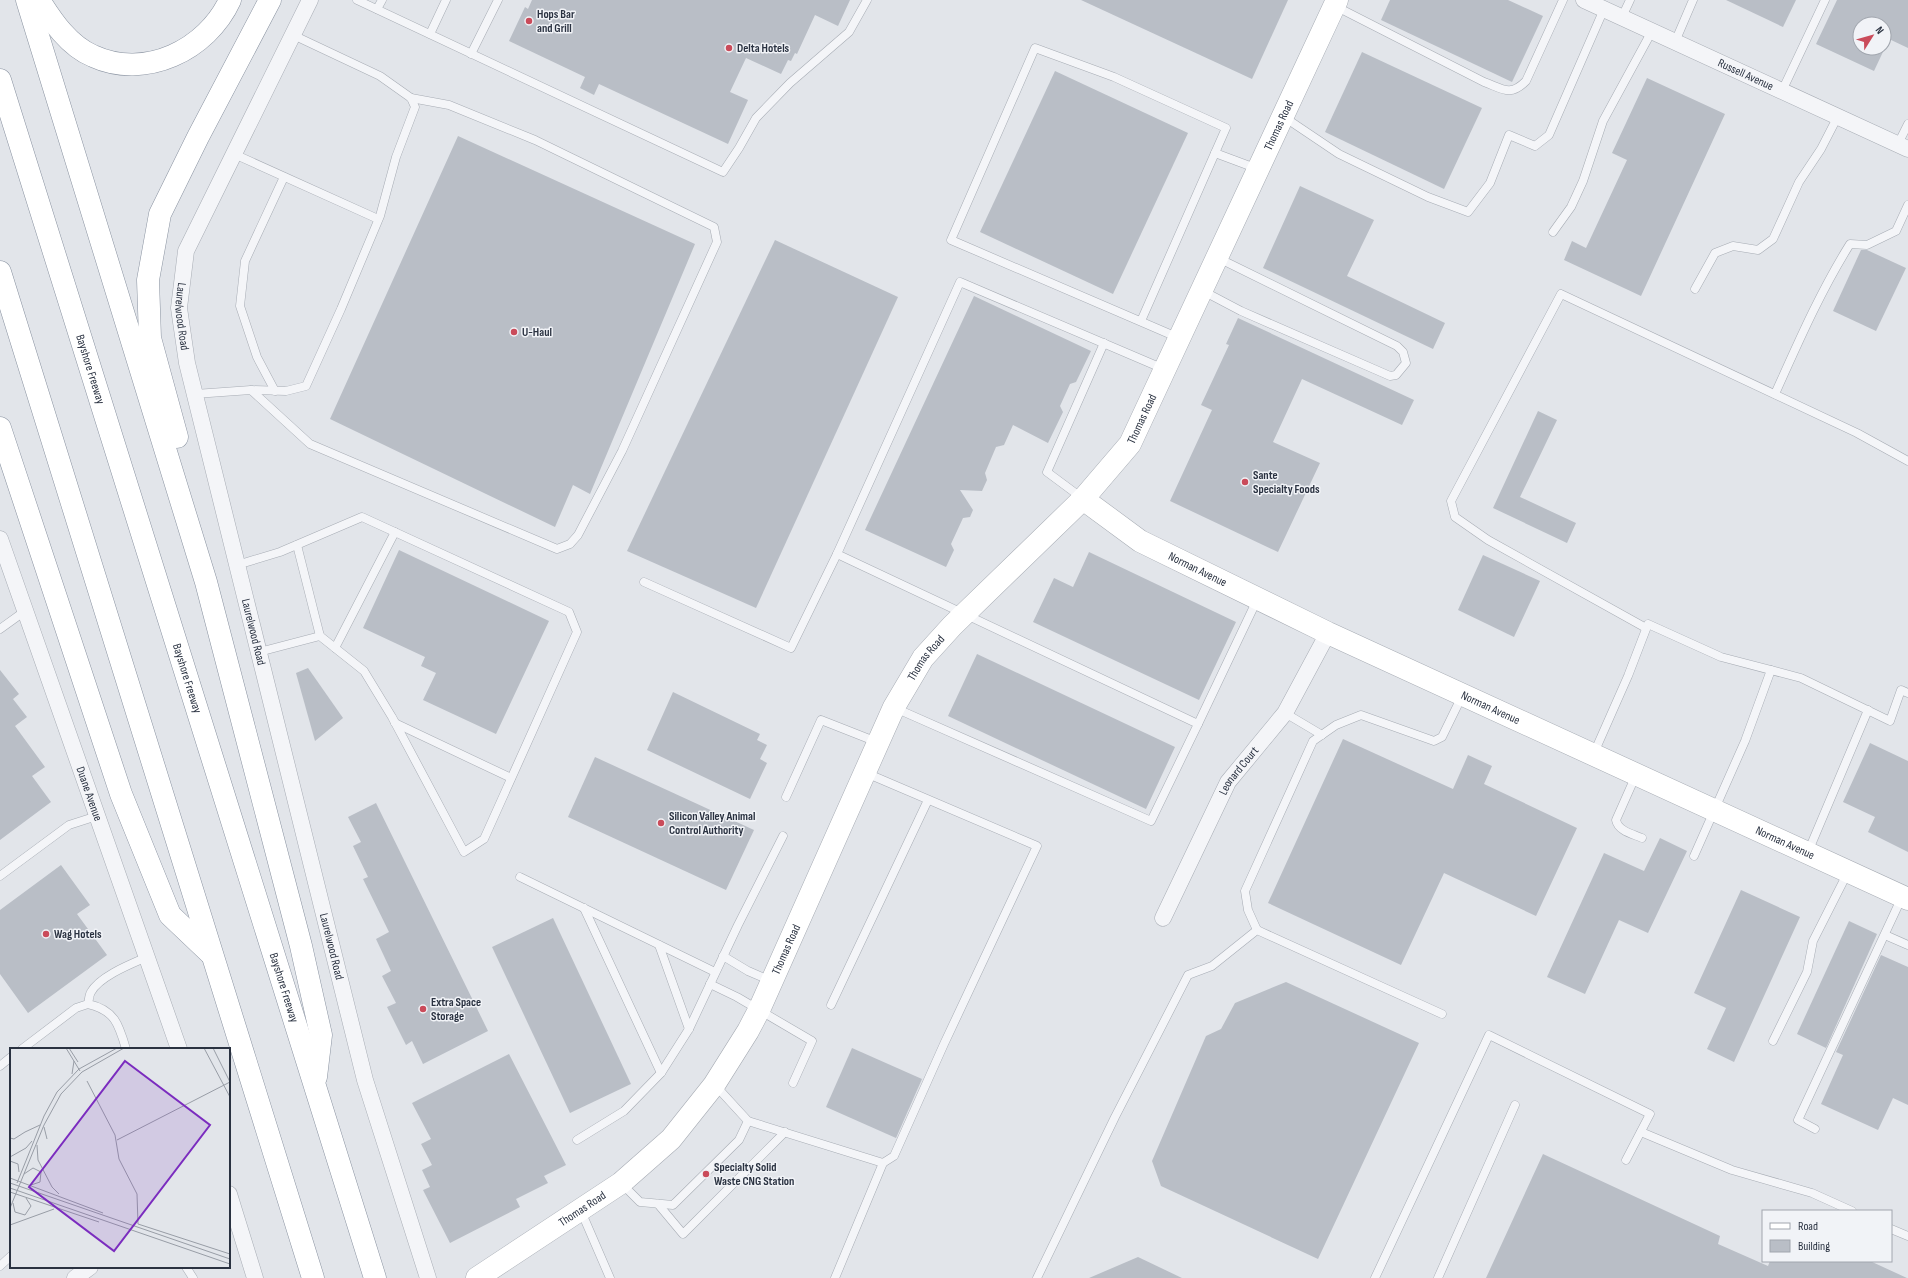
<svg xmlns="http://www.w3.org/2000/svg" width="1908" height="1278" viewBox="0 0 1908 1278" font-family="'Sofia Sans Condensed',sans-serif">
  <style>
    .building { fill: #b9bec6; fill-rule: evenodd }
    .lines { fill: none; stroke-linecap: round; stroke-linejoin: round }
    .lane-casing { stroke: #a7acb4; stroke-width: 9 }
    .street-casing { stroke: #a7acb4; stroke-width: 17 }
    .secondary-casing { stroke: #a7acb4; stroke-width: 23 }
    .highway-casing { stroke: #8992a0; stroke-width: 23 }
    .lane { stroke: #f4f5f8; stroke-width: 8 }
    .street { stroke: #f4f5f8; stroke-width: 16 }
    .secondary { stroke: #fff; stroke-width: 22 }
    .highway { stroke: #fff; stroke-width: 22 }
    .poi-dot { fill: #ca4b5a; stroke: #f1f3f7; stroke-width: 1.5 }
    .labels { text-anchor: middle; stroke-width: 3; stroke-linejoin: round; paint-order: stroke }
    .poi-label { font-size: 12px; font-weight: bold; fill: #2a3241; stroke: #f1f3f7; text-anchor: start }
    .street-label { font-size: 12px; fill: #2a3241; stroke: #f1f3f7 }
    .inset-road { fill: none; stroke: #989da6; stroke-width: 1 }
    .view { fill: #7b2cbf; fill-opacity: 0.15; stroke: #7b2cbf; stroke-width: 2 }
    .inset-edge { fill: none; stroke: #2a3241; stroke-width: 2 }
  </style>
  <rect width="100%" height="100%" fill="#e2e5ea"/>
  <!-- building -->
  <g class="building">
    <polygon points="532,0 850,0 838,26 815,15 797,54 795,53 791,61 788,60 781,74 746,58 730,92 748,100 728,144 599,84 594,95 580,88 585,77 509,41 525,7 528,9"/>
    <polygon points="1081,0 1288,0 1252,79"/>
    <polygon points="1390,0 1508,0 1543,16 1512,82 1381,20"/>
    <polygon points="1726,0 1796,0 1783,27"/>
    <path d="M 1837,0 L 1908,0 L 1908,48 L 1889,39 L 1874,71 L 1816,44 ZM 1860,24 L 1884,24 L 1884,48 L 1860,48 Z"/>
    <polygon points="1362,52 1482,108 1444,189 1325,132"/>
    <polygon points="1055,71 1188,133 1113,294 980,232"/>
    <polygon points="1647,78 1725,114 1641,296 1564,260 1572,241 1586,248 1627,160 1612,153"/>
    <polygon points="458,136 695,244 590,494 573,485 555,527 330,419"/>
    <polygon points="1300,186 1374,220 1347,276 1445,323 1433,349 1263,268"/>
    <polygon points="775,240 898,297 756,608 627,551"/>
    <polygon points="1861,250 1867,250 1906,268 1876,331 1833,311"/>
    <polygon points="974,296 1091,351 1076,382 1070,384 1060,406 1063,412 1048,443 1013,425 1004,445 996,447 985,473 987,480 982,491 960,490 973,510 970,517 963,518 951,544 954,550 946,567 865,530"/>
    <polygon points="1238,318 1414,400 1402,425 1302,379 1273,442 1320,463 1278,552 1170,501 1211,412 1212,410 1201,405 1229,345 1226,344"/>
    <polygon points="1538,411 1557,420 1520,497 1576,523 1567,543 1493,508"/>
    <polygon points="399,550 549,621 496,734 423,700 436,673 421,666 425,657 363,628"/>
    <polygon points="1089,552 1236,622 1199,700 1033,622 1054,578 1073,587"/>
    <polygon points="1483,555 1540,581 1514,637 1458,610"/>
    <polygon points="977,654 1175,747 1146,809 948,716"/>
    <polygon points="308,668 343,718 315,741 296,673"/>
    <polygon points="0,670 19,694 13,699 27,717 15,726 45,767 32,776 51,802 0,840"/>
    <polygon points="673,692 760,734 757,740 767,745 760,759 767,763 750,799 647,750"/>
    <polygon points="1343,739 1453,789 1468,755 1492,766 1484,784 1577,828 1536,916 1444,873 1401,965 1268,903"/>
    <polygon points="1870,743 1908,761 1908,852 1868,832 1875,817 1843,802"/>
    <polygon points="595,757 754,830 726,890 568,817"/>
    <polygon points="376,803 488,1031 423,1064 412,1041 406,1045 387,1007 396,1003 382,976 391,971 376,939 389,932 363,879 368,877 353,846 361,842 348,817"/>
    <polygon points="1660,838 1687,851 1648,933 1619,920 1585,994 1547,977 1604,853 1644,871"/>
    <polygon points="61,865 90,905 77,914 107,955 28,1013 0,974 0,910"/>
    <polygon points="1741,890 1800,917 1734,1062 1707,1049 1726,1008 1694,993"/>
    <polygon points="553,918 631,1084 570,1113 492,947"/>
    <polygon points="1849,921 1877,934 1826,1048 1797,1034"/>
    <polygon points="1881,955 1908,967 1908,1105 1893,1098 1878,1130 1821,1104 1843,1055 1836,1052"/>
    <polygon points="1286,982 1419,1043 1318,1259 1161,1186 1152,1161 1206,1036 1221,1029 1235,1003"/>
    <polygon points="852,1048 922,1079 896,1138 826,1107"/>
    <polygon points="509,1054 566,1165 544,1176 548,1183 516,1199 520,1207 450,1243 423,1190 430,1187 422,1170 432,1165 421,1144 431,1139 412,1103"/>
    <polygon points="1543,1154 1720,1236 1718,1244 1768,1266 1770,1261 1870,1261 1907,1278 1486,1278"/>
    <polygon points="1138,1257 1182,1278 1089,1278"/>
  </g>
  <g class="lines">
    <!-- lane casing -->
    <g class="lane-casing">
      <g id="lane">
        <polyline points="357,0 723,172 739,148 756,118 790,83 849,32 867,0"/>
        <path d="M 1335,6 L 1484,82 C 1503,89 1510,97 1526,81 L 1563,0"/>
        <polyline points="377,9 382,0"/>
        <polyline points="1622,17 1630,0"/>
        <polyline points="430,34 446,0"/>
        <polyline points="1675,42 1693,0"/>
        <polyline points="471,54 498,0"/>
        <polyline points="1782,91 1825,0"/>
        <polyline points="1284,117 1339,154 1428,197 1468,212 1490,183 1509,135 1535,146 1549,135 1604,9"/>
        <polyline points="1898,144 1908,124"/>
        <polyline points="1215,153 1258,169"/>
        <polyline points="234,154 378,219"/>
        <polyline points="1553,232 1571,207 1583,181 1603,121 1652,31"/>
        <polyline points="1695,289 1715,253 1733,246 1758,250 1773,239 1799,182 1821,149 1838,116"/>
        <polyline points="1203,291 1241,311 1390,376 1396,375 1406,363 1403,352 1397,346 1218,258"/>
        <polyline points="1141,321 1226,128 1114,77 1035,48 951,240 1179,338"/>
        <polyline points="251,390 310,444 557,549 570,544 578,535 622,451 717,242 714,227 535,140 449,105 411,98"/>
        <polyline points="275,391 257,357 240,306 245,261 284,177"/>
        <polyline points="195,394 251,390 286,391 306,386 341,309 380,216 396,157 415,107 411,98 380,76 293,35"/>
        <path d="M 1775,394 C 1798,343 1820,292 1850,244 L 1867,245 L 1896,231 L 1908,205"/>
        <polyline points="1082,498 1047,472 1104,343"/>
        <polyline points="297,545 320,636"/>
        <polyline points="237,565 280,552 362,517 569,612 577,632 484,839 464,852 392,717 364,671 320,636 259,652"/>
        <polyline points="644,582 791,648 837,554"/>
        <polyline points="1646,628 1488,540 1455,517 1451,501 1561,294 1857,433 1908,461"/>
        <polyline points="0,629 25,611"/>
        <polyline points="335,648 395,532"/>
        <polyline points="895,708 1151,821 1198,724 837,554 960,282 1164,369"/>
        <polyline points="1285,713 1322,735"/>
        <polyline points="395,723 511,778"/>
        <polyline points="1198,724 1257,600"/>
        <polyline points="1594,753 1628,676 1648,624 1721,657 1801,678 1890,721 1901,690 1908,693"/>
        <path d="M 1636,775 L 1616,820 C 1618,831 1633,834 1642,838"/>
        <polyline points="786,797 821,720 877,742"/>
        <polyline points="1808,852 1868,710"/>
        <polyline points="1694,856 1745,741 1771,670"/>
        <polyline points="0,876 69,825 97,816"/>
        <polyline points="520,877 715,972"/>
        <polyline points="584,908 661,1073"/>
        <polyline points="1257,930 1248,910 1245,891 1313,741 1336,725 1361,715 1434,741 1442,737 1462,696"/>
        <polyline points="1885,935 1908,945"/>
        <polyline points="659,945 689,1029"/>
        <polyline points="723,956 748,971 771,981"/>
        <polyline points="710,984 737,997 812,1041 793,1083"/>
        <polyline points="831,1005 928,800"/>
        <polyline points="1773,1041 1807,972 1813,941 1848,872"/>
        <polyline points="22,1049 76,1008 88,1004"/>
        <path d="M 126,1049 C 119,1025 115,1010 88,1004 C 89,1000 89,995 91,992 C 100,976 131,964 147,957"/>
        <polyline points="0,1066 11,1057"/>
        <polyline points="748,1121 883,1163 894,1156 944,1044 1037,846 866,773"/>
        <polyline points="1815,1129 1798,1120 1902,897"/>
        <polyline points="1641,1132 1732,1170 1812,1193 1852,1211"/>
        <polyline points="577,1140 624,1111 661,1073 689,1029 738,925 783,836"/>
        <polyline points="621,1183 640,1202 673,1205 739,1140 748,1121 715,1085"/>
        <polyline points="658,1204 683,1234 785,1132"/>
        <polyline points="581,1211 610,1278"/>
        <polyline points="1891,1229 1908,1236"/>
        <polyline points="0,1266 11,1256"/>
        <polyline points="186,1267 193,1278"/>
        <polyline points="835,1278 883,1163"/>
        <polyline points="1037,1278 1115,1117 1188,975 1212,966 1257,930 1442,1014"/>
        <polyline points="1375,1278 1489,1035 1650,1114 1626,1160"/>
        <polyline points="1438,1278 1515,1105"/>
      </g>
    </g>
    <!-- street casing -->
    <g class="street-casing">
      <g id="street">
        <path id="s1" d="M 310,0 L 186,251 L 179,308 L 187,363 L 365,1080 L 428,1278"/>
        <path id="s2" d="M 1584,0 L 1908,149"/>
        <path id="s3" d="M 0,539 L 179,1049"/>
        <path id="s4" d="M 1163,918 L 1228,782 L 1285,713 L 1328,633"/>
        <polyline points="229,1194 255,1278"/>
        <polyline points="75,1278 90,1267"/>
      </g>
    </g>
    <!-- secondary casing -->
    <g class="secondary-casing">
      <g id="secondary">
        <path id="s5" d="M 1083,499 L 1140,541 L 1328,633 L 1908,899"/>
        <path id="s6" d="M 477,1278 L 621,1183 L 671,1139 L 714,1085 L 748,1031 L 759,1010 L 894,707 L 923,658 L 952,626 L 1083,499 L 1130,444 L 1337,0"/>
      </g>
    </g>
    <!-- highway casing -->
    <g class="highway-casing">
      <g id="highway">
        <polyline points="27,0 206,582 301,946 321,1035 316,1077"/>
        <path d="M 39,0 C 52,21 69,46 93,56 C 145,80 207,50 230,0"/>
        <path id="s7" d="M 0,80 L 375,1278"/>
        <polyline points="0,272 313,1278"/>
        <polyline points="0,428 121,794 170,915 210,953"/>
        <polyline points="177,437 150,338 148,280 160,214 198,137 270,0"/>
      </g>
    </g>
    <!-- lane -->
    <use href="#lane" class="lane"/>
    <!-- street -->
    <use href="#street" class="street"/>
    <!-- secondary -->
    <use href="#secondary" class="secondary"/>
    <!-- highway -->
    <use href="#highway" class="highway"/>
  </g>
  <!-- markers -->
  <g class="poi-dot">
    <circle cx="529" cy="21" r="4"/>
    <circle cx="729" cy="48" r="4"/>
    <circle cx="514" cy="332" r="4"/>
    <circle cx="1245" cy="482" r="4"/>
    <circle cx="661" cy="823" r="4"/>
    <circle cx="46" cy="934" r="4"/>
    <circle cx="423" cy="1009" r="4"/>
    <circle cx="706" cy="1174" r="4"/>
  </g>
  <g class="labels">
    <!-- poi labels -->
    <g class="poi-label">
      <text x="537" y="18">Hops Bar<tspan x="537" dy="14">and Grill</tspan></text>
      <text x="737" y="52">Delta Hotels</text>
      <text x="522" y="336">U-Haul</text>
      <text x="1253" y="479">Sante<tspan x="1253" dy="14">Specialty Foods</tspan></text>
      <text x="669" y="820">Silicon Valley Animal<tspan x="669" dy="14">Control Authority</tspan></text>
      <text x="54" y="938">Wag Hotels</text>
      <text x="431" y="1006">Extra Space<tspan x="431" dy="14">Storage</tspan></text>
      <text x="714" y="1171">Specialty Solid<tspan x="714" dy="14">Waste CNG Station</tspan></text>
    </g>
    <!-- street labels -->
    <g class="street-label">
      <text dy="4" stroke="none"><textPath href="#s2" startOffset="178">Russell Avenue</textPath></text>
      <text dy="4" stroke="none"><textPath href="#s6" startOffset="1434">Thomas Road</textPath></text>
      <text dy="4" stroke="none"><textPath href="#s1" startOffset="346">Laurelwood Road</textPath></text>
      <text dy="4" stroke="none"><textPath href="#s7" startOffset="303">Bayshore Freeway</textPath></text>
      <text dy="4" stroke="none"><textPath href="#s6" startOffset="1110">Thomas Road</textPath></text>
      <text dy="4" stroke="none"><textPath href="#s5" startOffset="135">Norman Avenue</textPath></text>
      <text dy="4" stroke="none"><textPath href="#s1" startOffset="670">Laurelwood Road</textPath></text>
      <text dy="4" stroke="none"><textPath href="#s6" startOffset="786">Thomas Road</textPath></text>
      <text dy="4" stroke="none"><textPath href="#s7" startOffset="627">Bayshore Freeway</textPath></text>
      <text dy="4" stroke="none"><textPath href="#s5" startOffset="459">Norman Avenue</textPath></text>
      <text dy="4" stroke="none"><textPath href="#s4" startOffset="166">Leonard Court</textPath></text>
      <text dy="4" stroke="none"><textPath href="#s3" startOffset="270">Duane Avenue</textPath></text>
      <text dy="4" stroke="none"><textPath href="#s5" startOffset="783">Norman Avenue</textPath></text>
      <text dy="4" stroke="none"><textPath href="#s1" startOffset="994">Laurelwood Road</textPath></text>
      <text dy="4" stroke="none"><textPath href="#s6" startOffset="462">Thomas Road</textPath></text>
      <text dy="4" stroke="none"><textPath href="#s7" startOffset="951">Bayshore Freeway</textPath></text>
      <text dy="4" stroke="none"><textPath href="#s6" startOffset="126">Thomas Road</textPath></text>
    </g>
  </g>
  <!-- overview -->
  <g transform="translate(10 1048)">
    <rect width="220" height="220" fill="#e2e5ea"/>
    <path class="inset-road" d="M 56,0 L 70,23M 59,0 L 68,14M 194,0 L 220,49M 203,0 L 220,34M 62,26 L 64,13M 77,33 L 105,87 L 109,111 L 127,146 L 128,176 L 220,206M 34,79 L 37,91M 15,84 L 30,77M 0,90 L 4,91 L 15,84M 107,92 L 220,34M 27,97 L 28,112 L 42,139 L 49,146M 0,109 L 16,100 L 22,93M 0,113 L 8,116 L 9,124M 14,126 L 23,120 L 31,124 L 30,134 L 21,137M 0,130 L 93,165M 0,135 L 220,211M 7,135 L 34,68 L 47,44 L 69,21 L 107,0M 0,140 L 220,216M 0,144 L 89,174M 3,155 L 5,164 L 15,167 L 21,158 L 16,150M 0,160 L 34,77 L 51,46 L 72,24 L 114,0M 0,177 L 44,161"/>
    <path class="view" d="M 115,13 L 200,77 L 104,203 L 19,139 Z"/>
    <rect width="220" height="220" class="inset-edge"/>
  </g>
  <!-- legend -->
  <rect x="1762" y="1210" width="130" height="52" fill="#f1f3f7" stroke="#a1a6ae"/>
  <rect x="1770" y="1223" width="20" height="6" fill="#ffffff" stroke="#a1a6ae"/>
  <text x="1798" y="1230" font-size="12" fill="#2a3241">Road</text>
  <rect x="1770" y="1240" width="20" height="12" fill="#b9bec6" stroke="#a1a6ae"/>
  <text x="1798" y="1250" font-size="12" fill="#2a3241">Building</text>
  <!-- north arrow -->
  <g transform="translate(1872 36) rotate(53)"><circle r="19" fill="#f1f3f7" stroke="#a1a6ae"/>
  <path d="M0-3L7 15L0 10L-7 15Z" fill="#ca4b5a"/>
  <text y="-6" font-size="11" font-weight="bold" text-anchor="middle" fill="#2a3241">N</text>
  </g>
</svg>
